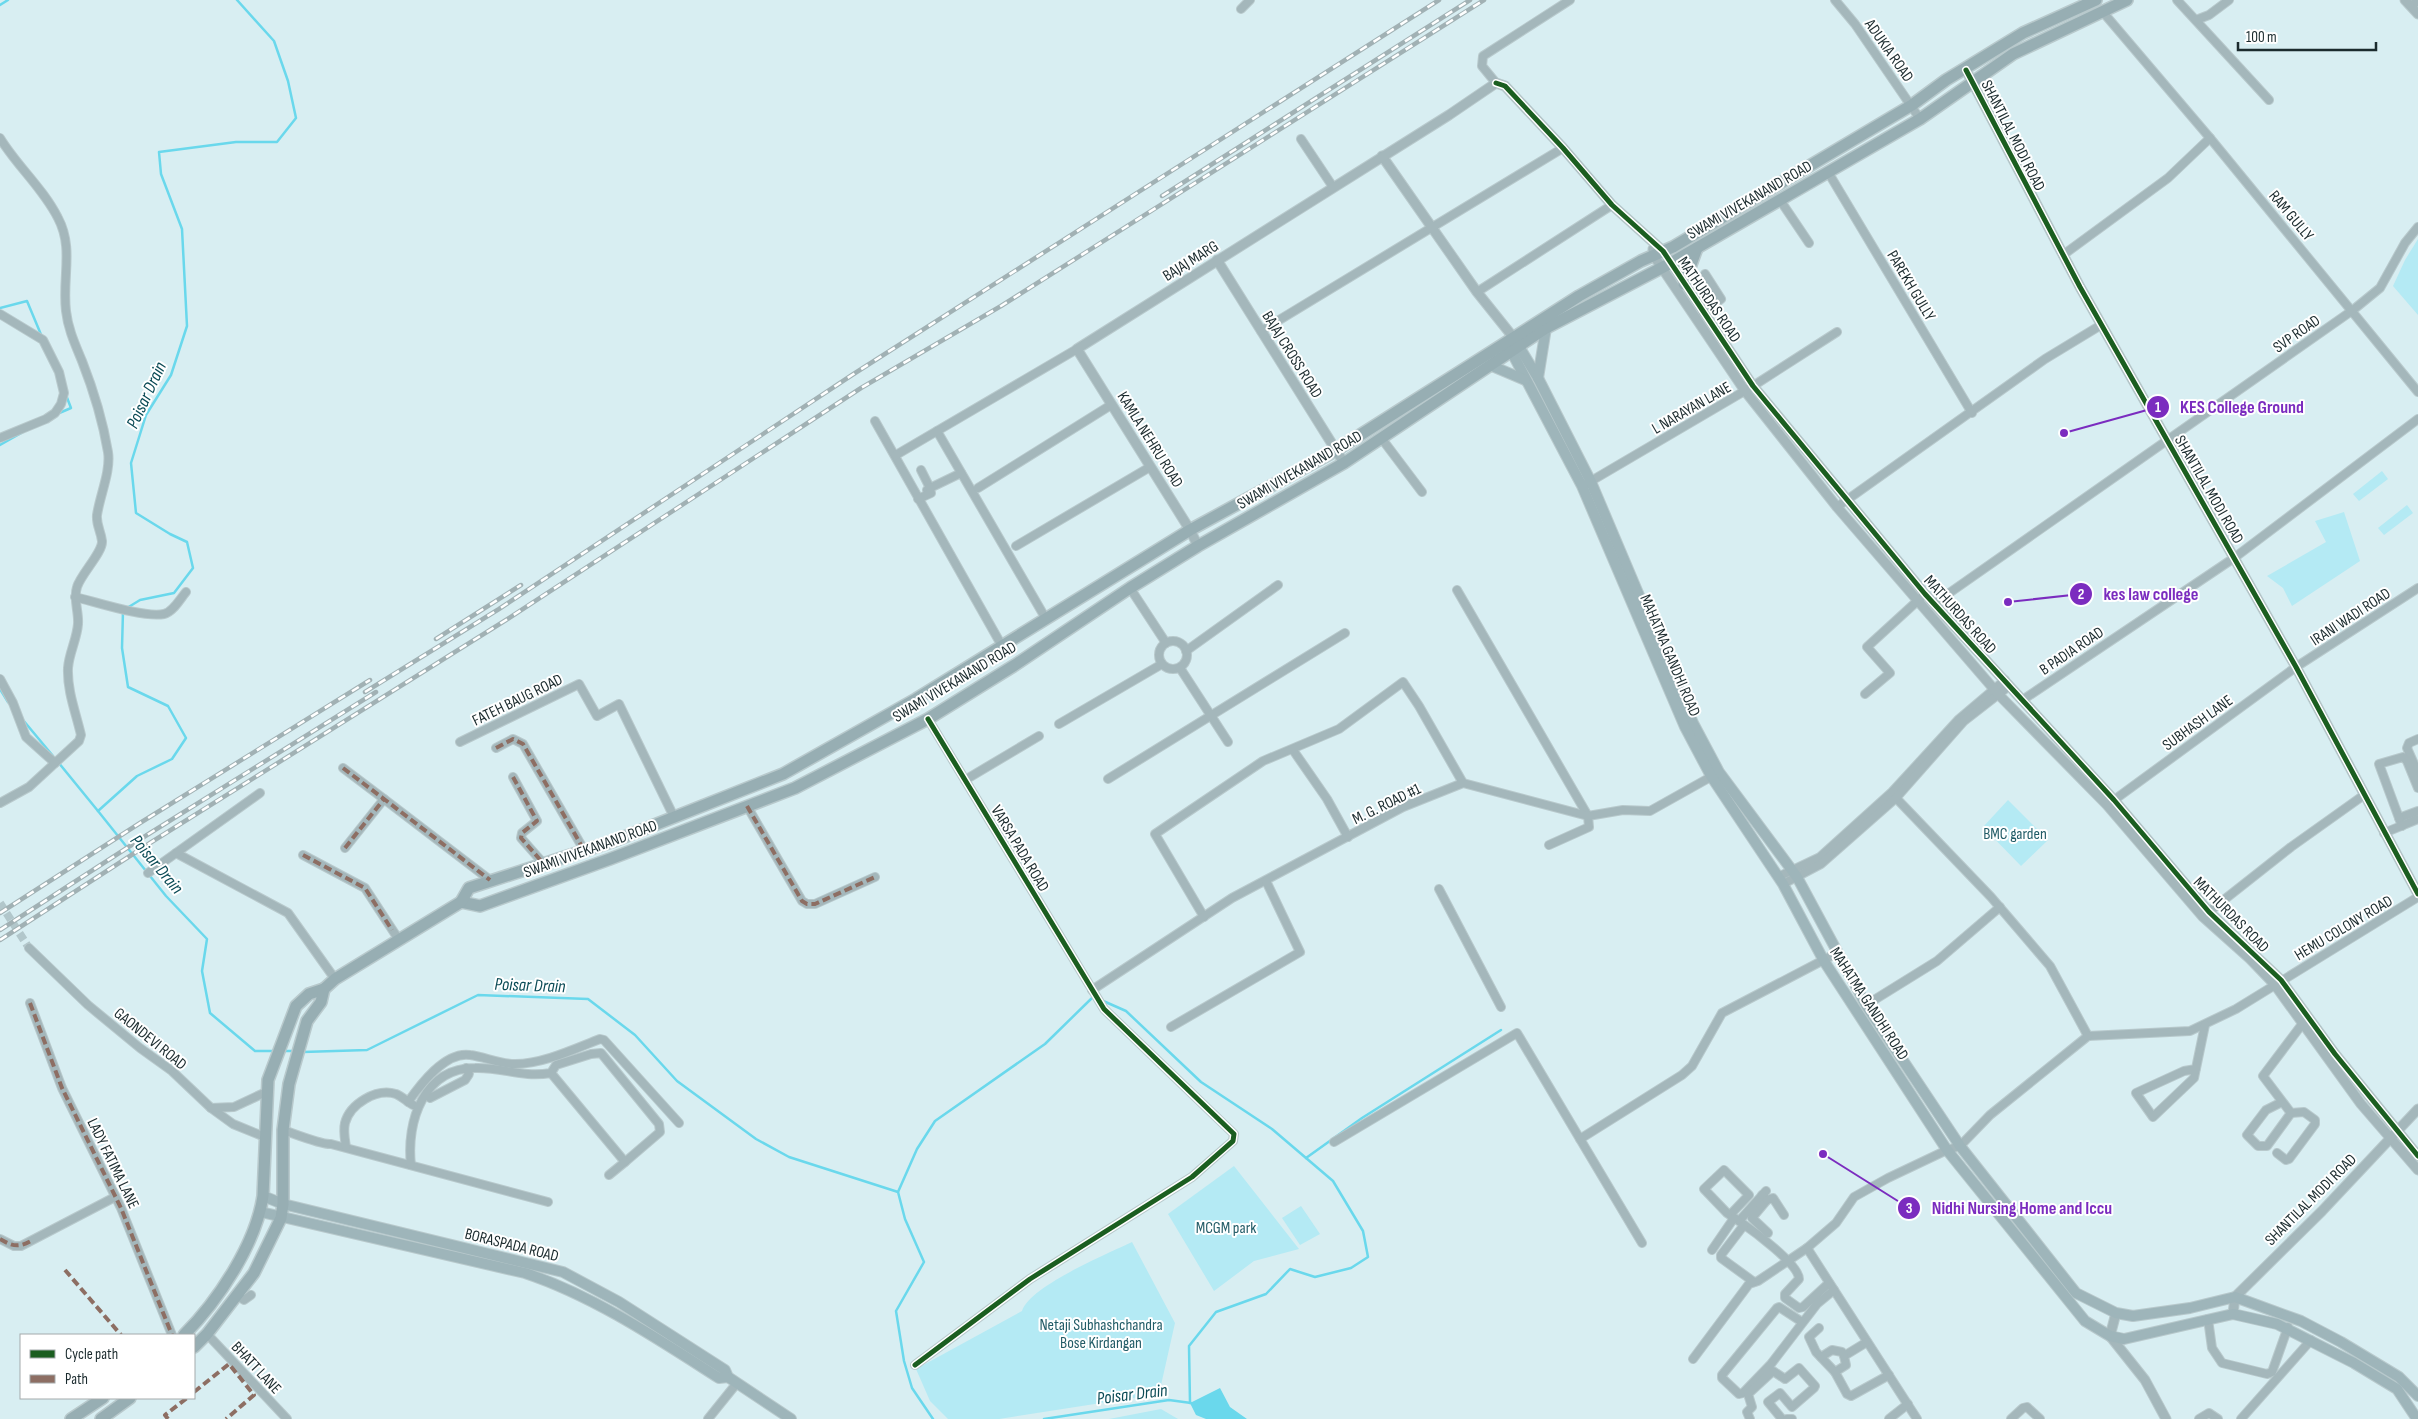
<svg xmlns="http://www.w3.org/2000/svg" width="2418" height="1419" viewBox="0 0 2418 1419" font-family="'Sofia Sans Condensed',sans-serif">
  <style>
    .green { fill: #b4eaf4 }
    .water { fill: #6ad8ec }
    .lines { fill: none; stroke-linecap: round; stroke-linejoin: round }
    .stream { stroke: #6ad8ec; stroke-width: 2.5 }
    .minor-tunnel { stroke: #b2c7cb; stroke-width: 8; stroke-dasharray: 8 4; stroke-linecap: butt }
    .minor-casing { stroke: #b8c9cc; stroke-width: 10 }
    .tertiary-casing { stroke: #b8c9cc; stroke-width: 11 }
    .secondary-casing { stroke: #b8c9cc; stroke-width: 12 }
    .primary-casing { stroke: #b8c9cc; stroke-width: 14 }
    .minor { stroke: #a4b7bb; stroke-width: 8 }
    .tertiary { stroke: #a4b7bb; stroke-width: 9 }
    .secondary { stroke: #9eb5ba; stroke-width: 10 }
    .primary { stroke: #97aeb3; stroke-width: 11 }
    .rail-casing { stroke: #a1b1b4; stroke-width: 4.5 }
    .rail { stroke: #fff; stroke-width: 2.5; stroke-dasharray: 8; stroke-linecap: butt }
    .quiet { stroke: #8d6e63; stroke-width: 4; stroke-dasharray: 8 4; stroke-linecap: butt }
    .cycleway-casing { stroke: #fff; stroke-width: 8 }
    .cycleway { stroke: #1b5e20; stroke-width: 5 }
    .labels { text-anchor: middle; stroke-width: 4; stroke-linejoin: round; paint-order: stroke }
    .street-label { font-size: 16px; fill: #1b2b2e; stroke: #fff }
    .park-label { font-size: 16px; fill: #225c67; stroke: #fff }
    .water-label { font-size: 18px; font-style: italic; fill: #0b4b56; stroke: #fff }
    .leader { fill: none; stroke: #7b2cbf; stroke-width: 2 }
    .callout-dot { fill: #7b2cbf; stroke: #fff; stroke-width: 2 }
    .mark-label { font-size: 15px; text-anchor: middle; font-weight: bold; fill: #fff }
    .callout-label { font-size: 18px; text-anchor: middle; font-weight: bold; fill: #7b2cbf; stroke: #fff; stroke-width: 4; stroke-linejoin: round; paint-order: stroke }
  </style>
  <rect width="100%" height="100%" fill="#d8eef2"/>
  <!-- green -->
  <g class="green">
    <polygon points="2418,239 2418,315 2393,286 2405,260"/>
    <polygon points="2382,471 2388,479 2359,501 2353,494"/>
    <polygon points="2407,505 2413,513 2384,535 2378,528"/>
    <polygon points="2344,512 2360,561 2292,606 2283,588 2267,576 2326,542 2315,521"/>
    <polygon points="2008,800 2048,840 2021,866 1983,827"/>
    <polygon points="1234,1166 1299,1249 1254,1261 1214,1291 1168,1214"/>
    <polygon points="1301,1206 1320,1234 1300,1245 1282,1218"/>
    <path d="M 1132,1242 L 1175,1323 L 1159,1394 L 999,1419 L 948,1419 L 930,1401 L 916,1369 L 1022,1311 C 1030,1286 1107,1254 1132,1242 Z"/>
    <polygon points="1161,1409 1178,1419 1109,1419"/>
  </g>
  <!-- water -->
  <polygon class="water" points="1220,1388 1230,1407 1247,1419 1206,1419 1196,1415 1190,1403"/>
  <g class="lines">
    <!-- stream -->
    <g class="stream">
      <polyline points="0,5 8,0"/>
      <polyline points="0,308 27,301 42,337"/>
      <polyline points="57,414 71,408 66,395"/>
      <polyline points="0,445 23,432"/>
      <polyline points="127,608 140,600 174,593 193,568 187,542 170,534 136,513 131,463 146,415 171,375 187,326 182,229 161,174 159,152 236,142 277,142 296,118 288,81 274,41 237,0"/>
      <polyline points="123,611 122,648 128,687 168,706 186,738 172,759 137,776 98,811 166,896 207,939 202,971 210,1013 255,1051 275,1051"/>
      <polyline points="0,689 8,702"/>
      <polyline points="23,720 53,756"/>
      <polyline points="58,762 98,811"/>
      <polyline points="1101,1000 1126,1011 1201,1082 1272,1129 1333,1181 1363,1231 1368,1257 1351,1268 1315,1277 1290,1269 1266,1294 1216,1312 1189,1346 1190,1403"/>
      <polyline points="283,1051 295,1051"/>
      <polyline points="303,1052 367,1050 478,995 588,999 635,1035 677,1081 756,1139 789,1157 898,1192 905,1219 924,1262 896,1311 904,1361 912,1388 933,1419"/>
      <polyline points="1306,1158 1362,1118 1501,1030"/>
      <polyline points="898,1192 917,1149 935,1121 1045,1044 1094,996"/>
      <polyline points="1044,1419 1169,1400 1191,1403"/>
    </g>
    <!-- minor-tunnel -->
    <polyline class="minor-tunnel" points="0,903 29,948"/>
    <!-- minor casing -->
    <g class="minor-casing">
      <g id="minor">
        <polyline points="1835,0 1855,24 1920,119"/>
        <polyline points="2177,0 2269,100"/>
        <polyline points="1241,9 1250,0"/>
        <polyline points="2102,11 2210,138 2418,392"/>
        <polyline points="2196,20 2209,15 2229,0"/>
        <polyline points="1496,83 1482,66 1483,56 1570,0"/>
        <path d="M 0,138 C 17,166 43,188 58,218 C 74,248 62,278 66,311 C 68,329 75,344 82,361 C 93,389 103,422 108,452 C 111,471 100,495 97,515 C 96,525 101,531 102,541 C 103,552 81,574 77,587 C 73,599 79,612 78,624 C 77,639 69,653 68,668 C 67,691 76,713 81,735 L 79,741 L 29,787 L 0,803"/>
        <polyline points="1301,139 1333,187"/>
        <polyline points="1828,172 1972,413"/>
        <polyline points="1780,200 1809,243"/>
        <polyline points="2063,255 2168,178 2210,138"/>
        <polyline points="1477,292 1612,205"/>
        <polyline points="1703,313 1721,299 1705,274"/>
        <polyline points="0,314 43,340 59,372 64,393 61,404 55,413 46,419 0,438"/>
        <polyline points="1261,331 1563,148"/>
        <polyline points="875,421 1002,646"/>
        <polyline points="937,431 1046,619"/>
        <polyline points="1382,439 1422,492"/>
        <polyline points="896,455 1077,349"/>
        <polyline points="921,470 930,488 927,490"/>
        <polyline points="1586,484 1753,386 1837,332"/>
        <polyline points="978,488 1111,405"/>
        <polyline points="918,499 931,493 930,488 961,473"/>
        <polyline points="1837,507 2045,359 2101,325"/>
        <polyline points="1016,546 1150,467"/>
        <polyline points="1130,588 1166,643"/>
        <polyline points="1457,590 1588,816 1589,827 1549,845"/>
        <path d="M 75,597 C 96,602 144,618 164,614 C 173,612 180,599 186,592"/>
        <polyline points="1935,603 2353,310 2380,288 2405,243 2418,227"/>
        <circle cx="1173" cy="655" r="14"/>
        <polyline points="1186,651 1278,585"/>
        <polyline points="1180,668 1228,742"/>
        <polyline points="0,679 13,703 26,737 55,763"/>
        <polyline points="1865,694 1890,673 1867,647 1925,594"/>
        <polyline points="2024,699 2234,558 2418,419"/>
        <polyline points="1059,724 1162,664"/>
        <polyline points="2418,739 2409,743 2407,748 2418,773"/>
        <polyline points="460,742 579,684 597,716 619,704 674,817"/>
        <polyline points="496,748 513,739 523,744 584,850"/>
        <polyline points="1293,750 1327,799 1348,837"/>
        <polyline points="343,768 384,799"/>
        <polyline points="513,777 537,821 522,833 521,838 543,863"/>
        <polyline points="1108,779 1345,633"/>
        <polyline points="965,780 1039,736"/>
        <polyline points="1896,798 1991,897 2050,966 2088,1036"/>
        <polyline points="2110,803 2296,667 2418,588"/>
        <polyline points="747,806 802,901 807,904 815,904 875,877"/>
        <polyline points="2399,818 2418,811"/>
        <polyline points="2402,826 2379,764 2403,757 2407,761 2418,788"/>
        <polyline points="2384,833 2418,819"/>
        <polyline points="345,848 384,799 490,880"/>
        <polyline points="176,853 288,913 335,979"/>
        <polyline points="303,855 365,888 399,940"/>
        <polyline points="148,873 260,793"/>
        <polyline points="1778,877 1820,857 1892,792 1959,719 2005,680"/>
        <polyline points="1783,884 1821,864 1896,798 1964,721 2009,686"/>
        <polyline points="1439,889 1501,1007"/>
        <polyline points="2206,914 2291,847 2364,795"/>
        <polyline points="1204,917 1155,834 1263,761 1339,729 1403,682 1419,706 1463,783"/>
        <polyline points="29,948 88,1005 140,1048 172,1071 211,1108 233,1124 265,1137"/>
        <polyline points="1092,990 1232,898 1403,807 1463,783 1588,816 1623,810 1650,811 1716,774"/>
        <polyline points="30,1003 62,1088 121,1208 172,1335"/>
        <polyline points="1866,1005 1937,961 2000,907"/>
        <polyline points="1171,1027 1300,952 1266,881"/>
        <polyline points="2088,1036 2190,1031 2236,1009 2418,897"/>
        <polyline points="2196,1069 2184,1071 2136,1093 2153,1117 2194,1078 2205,1025"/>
        <polyline points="430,1098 465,1080 469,1074 466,1068"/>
        <path d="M 408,1102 C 420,1085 445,1051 470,1055 C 485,1057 500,1064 515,1064 C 543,1064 574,1049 600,1039 L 604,1040 L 679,1123"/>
        <polyline points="2282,1102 2266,1110 2247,1135 2258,1146 2267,1146 2291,1113 2263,1076 2306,1019"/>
        <polyline points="211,1108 234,1107 266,1092"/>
        <path d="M 283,1130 C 295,1134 322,1145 331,1144 L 548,1202"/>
        <polyline points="1580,1139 1642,1243"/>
        <polyline points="1334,1142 1517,1033 1580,1139 1682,1075 1692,1066 1722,1013 1837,953"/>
        <path d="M 346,1147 C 345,1140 343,1131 345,1123 C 350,1104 376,1088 396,1094 C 401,1096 408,1102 413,1105"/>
        <polyline points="2277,1153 2286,1160 2289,1159 2315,1124 2315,1120 2304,1112 2291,1113"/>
        <path d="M 411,1165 C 406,1121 424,1068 475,1068 C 503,1067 521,1078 551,1073 L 556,1065 L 591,1054 L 601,1053 L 659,1124 L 660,1132 L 625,1162 L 551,1073"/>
        <polyline points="609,1175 625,1162"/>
        <path d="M 1766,1191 L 1739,1221 C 1752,1230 1799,1264 1799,1279 L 1785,1294 L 1785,1298 L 1799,1308 L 1803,1307 L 1829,1283"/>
        <polyline points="1762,1195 1767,1200 1752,1218 1768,1233"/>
        <polyline points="1767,1200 1773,1198 1784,1215"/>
        <polyline points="1730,1215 1749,1195 1724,1170 1704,1189 1727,1213 1739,1221"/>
        <polyline points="1744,1225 1721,1255 1721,1258 1754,1282"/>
        <polyline points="0,1239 14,1246 21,1246 115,1197"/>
        <polyline points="1807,1248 1917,1419"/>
        <polyline points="1712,1250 1734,1218"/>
        <polyline points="237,1295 244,1300 251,1295"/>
        <polyline points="2208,1319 2212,1348 2222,1363 2267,1374 2272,1372 2288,1327"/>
        <polyline points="1802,1322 1779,1307 1777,1308 1722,1375 1722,1378 1739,1394 1743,1393 1771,1364 1817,1304 1834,1290"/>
        <polyline points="1819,1328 1809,1337 1816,1352 1835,1372"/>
        <polyline points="207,1334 287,1419"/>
        <polyline points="1867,1342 1844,1356 1846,1365 1835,1372 1847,1394 1851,1396 1889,1375"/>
        <polyline points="1821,1357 1832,1350 1842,1352 1844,1356"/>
        <polyline points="1693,1359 1749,1284 1758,1281 1807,1248 1836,1223 1854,1197 1888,1178 1947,1150 1960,1146 1990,1115 2088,1036"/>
        <polyline points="915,1365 1030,1279 1192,1177 1233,1141 1234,1134 1104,1009 928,719"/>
        <polyline points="708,1419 737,1383"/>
        <polyline points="1750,1419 1747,1412 1752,1407 1748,1394 1773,1371 1785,1379 1799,1368 1815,1386 1814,1388 1792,1407 1780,1393 1768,1402 1782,1419"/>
        <polyline points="1787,1419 1792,1419"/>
        <polyline points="1889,1419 1908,1404"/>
        <polyline points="2011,1419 2023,1408 2027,1407 2040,1419"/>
        <polyline points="2199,1419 2209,1413 2218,1419"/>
        <polyline points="2241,1419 2311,1340"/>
      </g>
    </g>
    <!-- tertiary casing -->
    <g class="tertiary-casing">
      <g id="tertiary">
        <polyline points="2405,0 2418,14"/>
        <polyline points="2416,0 2418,2"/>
        <polyline points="1966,70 2080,287 2296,667 2418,894"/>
        <polyline points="1382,156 1477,292 1513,337"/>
        <polyline points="1653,249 1654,256 1745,391 1837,507 1999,695 2107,805 2203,917 2250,959 2275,985 2361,1104 2418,1170"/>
        <polyline points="1217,260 1344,463"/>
        <polyline points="1198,546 1190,530 1077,349 1449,115 1496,83 1505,86 1563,148 1612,205 1663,251 1753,386 1925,594 2114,800 2209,912 2281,980 2335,1054 2418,1156"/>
        <polyline points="2116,1313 2110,1336 2145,1380 2166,1419"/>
        <polyline points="2233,1314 2235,1297 2322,1211 2418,1109"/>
      </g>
    </g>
    <!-- secondary casing -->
    <g class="secondary-casing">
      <g id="secondary">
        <polyline points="1515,340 1538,378 1591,482 1693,723 1719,772 1797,877 1866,1005 1960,1146 2076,1293 2116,1313 2133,1316 2190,1308 2235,1297 2301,1321 2341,1342 2399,1377 2418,1396"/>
        <polyline points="1508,345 1582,486 1685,727 1711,776 1783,884 1824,961 1947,1150 2085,1321 2110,1336 2124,1339 2233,1314 2277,1324 2354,1363 2397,1389 2417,1419"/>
        <polyline points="1492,366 1525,380"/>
        <polyline points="1538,378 1546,328"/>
        <polyline points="263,1196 283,1204 563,1272 619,1302 725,1370 728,1377 791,1419"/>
        <path d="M 261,1212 L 525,1273 C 594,1296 658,1339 719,1378 L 728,1377"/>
      </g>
    </g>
    <!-- primary casing -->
    <g class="primary-casing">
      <g id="primary">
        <polyline points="1684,284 1697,248"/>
        <polyline points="461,902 480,906 610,859 795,788 928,719 1015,665 1130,588 1198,546 1344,463 1546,328 1669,264 1920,119 2013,54 2127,0"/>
        <path d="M 184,1335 C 218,1301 256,1244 263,1196 L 268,1080 L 296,1006 L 309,994 L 324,989"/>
        <polyline points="194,1347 207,1334 254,1273 281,1218 283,1204 283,1130 289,1084 307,1021 321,1002 324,989 335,979 461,902 469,888 614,841 783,774 916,699 1190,530 1335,451 1579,296 1641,261 1673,247 1912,105 1946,80 2023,33 2096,0"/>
        <polyline points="71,1419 103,1398"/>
        <polyline points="101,1419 130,1398"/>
      </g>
    </g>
    <!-- minor -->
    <use href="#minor" class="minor"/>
    <!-- tertiary -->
    <use href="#tertiary" class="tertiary"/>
    <!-- secondary -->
    <use href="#secondary" class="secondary"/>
    <!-- primary -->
    <use href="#primary" class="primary"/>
    <!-- rail casing -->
    <g class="rail-casing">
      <g id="rail">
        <polyline points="1162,196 1470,0"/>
        <polyline points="436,639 521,585"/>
        <polyline points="365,692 499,609 852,375 1439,0"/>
        <polyline points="0,913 140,823 370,680"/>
        <polyline points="0,930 147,835 376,692"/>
        <polyline points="0,940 150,843 506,620 861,388 1001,306 1484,0"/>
      </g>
    </g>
    <!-- rail -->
    <use href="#rail" class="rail"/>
    <!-- quiet -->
    <g class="quiet">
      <polyline points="496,748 513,739 523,744 584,850"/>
      <polyline points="343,768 384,799"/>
      <polyline points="513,777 537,821 522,833 521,838 543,863"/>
      <polyline points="747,806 802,901 807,904 815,904 875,877"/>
      <polyline points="345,848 384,799 490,880"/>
      <polyline points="303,855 365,888 392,930"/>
      <polyline points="30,1003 62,1088 121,1208 172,1335"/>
      <path d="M 0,1239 C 12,1246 18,1248 31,1241"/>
      <polyline points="65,1270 121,1335"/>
      <polyline points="194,1392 229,1364 254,1395 226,1419"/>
      <polyline points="168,1419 165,1415 187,1398"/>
    </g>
    <!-- cycleway casing -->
    <g class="cycleway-casing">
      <g id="cycleway">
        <polyline points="1966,70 2080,287 2296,667 2418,894"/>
        <polyline points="1496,83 1505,86 1563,148 1612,205 1663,251 1753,386 1925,594 2114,800 2209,912 2281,980 2335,1054 2418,1156"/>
        <polyline points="915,1365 1030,1279 1192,1177 1233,1141 1234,1134 1104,1009 928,719"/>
      </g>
    </g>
    <!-- cycleway -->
    <use href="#cycleway" class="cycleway"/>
  </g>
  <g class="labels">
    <!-- street labels -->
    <g class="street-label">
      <text transform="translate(1890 50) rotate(55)" y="6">ADUKIA ROAD</text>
      <text transform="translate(2014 135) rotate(63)" y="6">SHANTILAL MODI ROAD</text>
      <text transform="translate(1749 199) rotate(-30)" y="6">SWAMI VIVEKANAND ROAD</text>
      <text transform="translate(2292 215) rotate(50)" y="6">RAM GULLY</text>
      <text transform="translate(1190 260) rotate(-32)" y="6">BAJAJ MARG</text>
      <text transform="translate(1912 285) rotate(59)" y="6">PAREKH GULLY</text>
      <text transform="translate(1710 299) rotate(56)" y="6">MATHURDAS ROAD</text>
      <text transform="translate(2296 333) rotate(-35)" y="6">SVP ROAD</text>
      <text transform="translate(1293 354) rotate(58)" y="6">BAJAJ CROSS ROAD</text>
      <text transform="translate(1691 407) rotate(-30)" y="6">L NARAYAN LANE</text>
      <text transform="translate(1151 439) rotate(58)" y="6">KAMLA NEHRU ROAD</text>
      <text transform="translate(1299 469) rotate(-30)" y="6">SWAMI VIVEKANAND ROAD</text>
      <text transform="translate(2210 489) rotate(60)" y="6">SHANTILAL MODI ROAD</text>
      <text transform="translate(1961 614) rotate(48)" y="6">MATHURDAS ROAD</text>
      <text transform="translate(2350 616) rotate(-33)" y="6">IRANI WADI ROAD</text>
      <text transform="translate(2071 650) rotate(-34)" y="6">B PADIA ROAD</text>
      <text transform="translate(1671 655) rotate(67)" y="6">MAHATMA GANDHI ROAD</text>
      <text transform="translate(954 681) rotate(-31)" y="6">SWAMI VIVEKANAND ROAD</text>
      <text transform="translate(517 699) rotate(-26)" y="6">FATEH BAUG ROAD</text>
      <text transform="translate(2197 722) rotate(-36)" y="6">SUBHASH LANE</text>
      <text transform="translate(1386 803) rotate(-26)" y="6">M. G. ROAD #1</text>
      <text transform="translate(590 848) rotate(-20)" y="6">SWAMI VIVEKANAND ROAD</text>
      <text transform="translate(1021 848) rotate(59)" y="6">VARSA PADA ROAD</text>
      <text transform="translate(2232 914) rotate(45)" y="6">MATHURDAS ROAD</text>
      <text transform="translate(2343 927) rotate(-31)" y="6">HEMU COLONY ROAD</text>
      <text transform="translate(1870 1003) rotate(57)" y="6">MAHATMA GANDHI ROAD</text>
      <text transform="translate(151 1038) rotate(39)" y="6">GAONDEVI ROAD</text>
      <text transform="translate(114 1163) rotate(64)" y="6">LADY FATIMA LANE</text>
      <text transform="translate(2310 1199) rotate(-45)" y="6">SHANTILAL MODI ROAD</text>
      <text transform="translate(512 1244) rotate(14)" y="6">BORASPADA ROAD</text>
      <text transform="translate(257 1367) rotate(47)" y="6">BHATT LANE</text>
    </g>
    <!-- park labels -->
    <g class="park-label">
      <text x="2015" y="839">BMC garden</text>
      <text x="1226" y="1233">MCGM park</text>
      <text x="1101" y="1330">Netaji Subhashchandra<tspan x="1101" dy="18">Bose Kirdangan</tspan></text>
    </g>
    <!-- water labels -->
    <g class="water-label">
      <text transform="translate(146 395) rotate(-65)" y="6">Poisar Drain</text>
      <text transform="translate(157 864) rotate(50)" y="6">Poisar Drain</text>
      <text transform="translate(530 985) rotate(2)" y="6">Poisar Drain</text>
      <text transform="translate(1132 1394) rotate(-7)" y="6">Poisar Drain</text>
    </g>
  </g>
  <!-- callouts -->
  <path class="leader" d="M2064 433L2158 407M2008 602L2081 594M1823 1154L1909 1208"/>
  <g class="callout-dot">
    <circle cx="2064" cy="433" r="5"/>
    <circle cx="2008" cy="602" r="5"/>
    <circle cx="1823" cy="1154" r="5"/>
    <circle cx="2158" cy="407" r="12"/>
    <circle cx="2081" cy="594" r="12"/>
    <circle cx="1909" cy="1208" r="12"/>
  </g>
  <g class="mark-label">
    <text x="2158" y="412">1</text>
    <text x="2081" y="599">2</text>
    <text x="1909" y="1213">3</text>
  </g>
  <g class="callout-label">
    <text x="2242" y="413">KES College Ground</text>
    <text x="2151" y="600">kes law college</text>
    <text x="2022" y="1214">Nidhi Nursing Home and Iccu</text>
  </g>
  <!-- legend -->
  <rect x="20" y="1334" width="175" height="65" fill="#ffffff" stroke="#a4aaab"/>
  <rect x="30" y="1350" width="25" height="8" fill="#1b5e20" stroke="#a4aaab"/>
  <text x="65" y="1359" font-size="15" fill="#1b2b2e">Cycle path</text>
  <rect x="30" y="1375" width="25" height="8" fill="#8d6e63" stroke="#a4aaab"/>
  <text x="65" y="1384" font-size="15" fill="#1b2b2e">Path</text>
  <!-- scale -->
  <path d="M2238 42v8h138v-8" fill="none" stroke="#1b2b2e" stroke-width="2.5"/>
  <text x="2246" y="42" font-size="15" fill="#1b2b2e" stroke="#ffffff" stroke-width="4" paint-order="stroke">100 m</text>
</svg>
